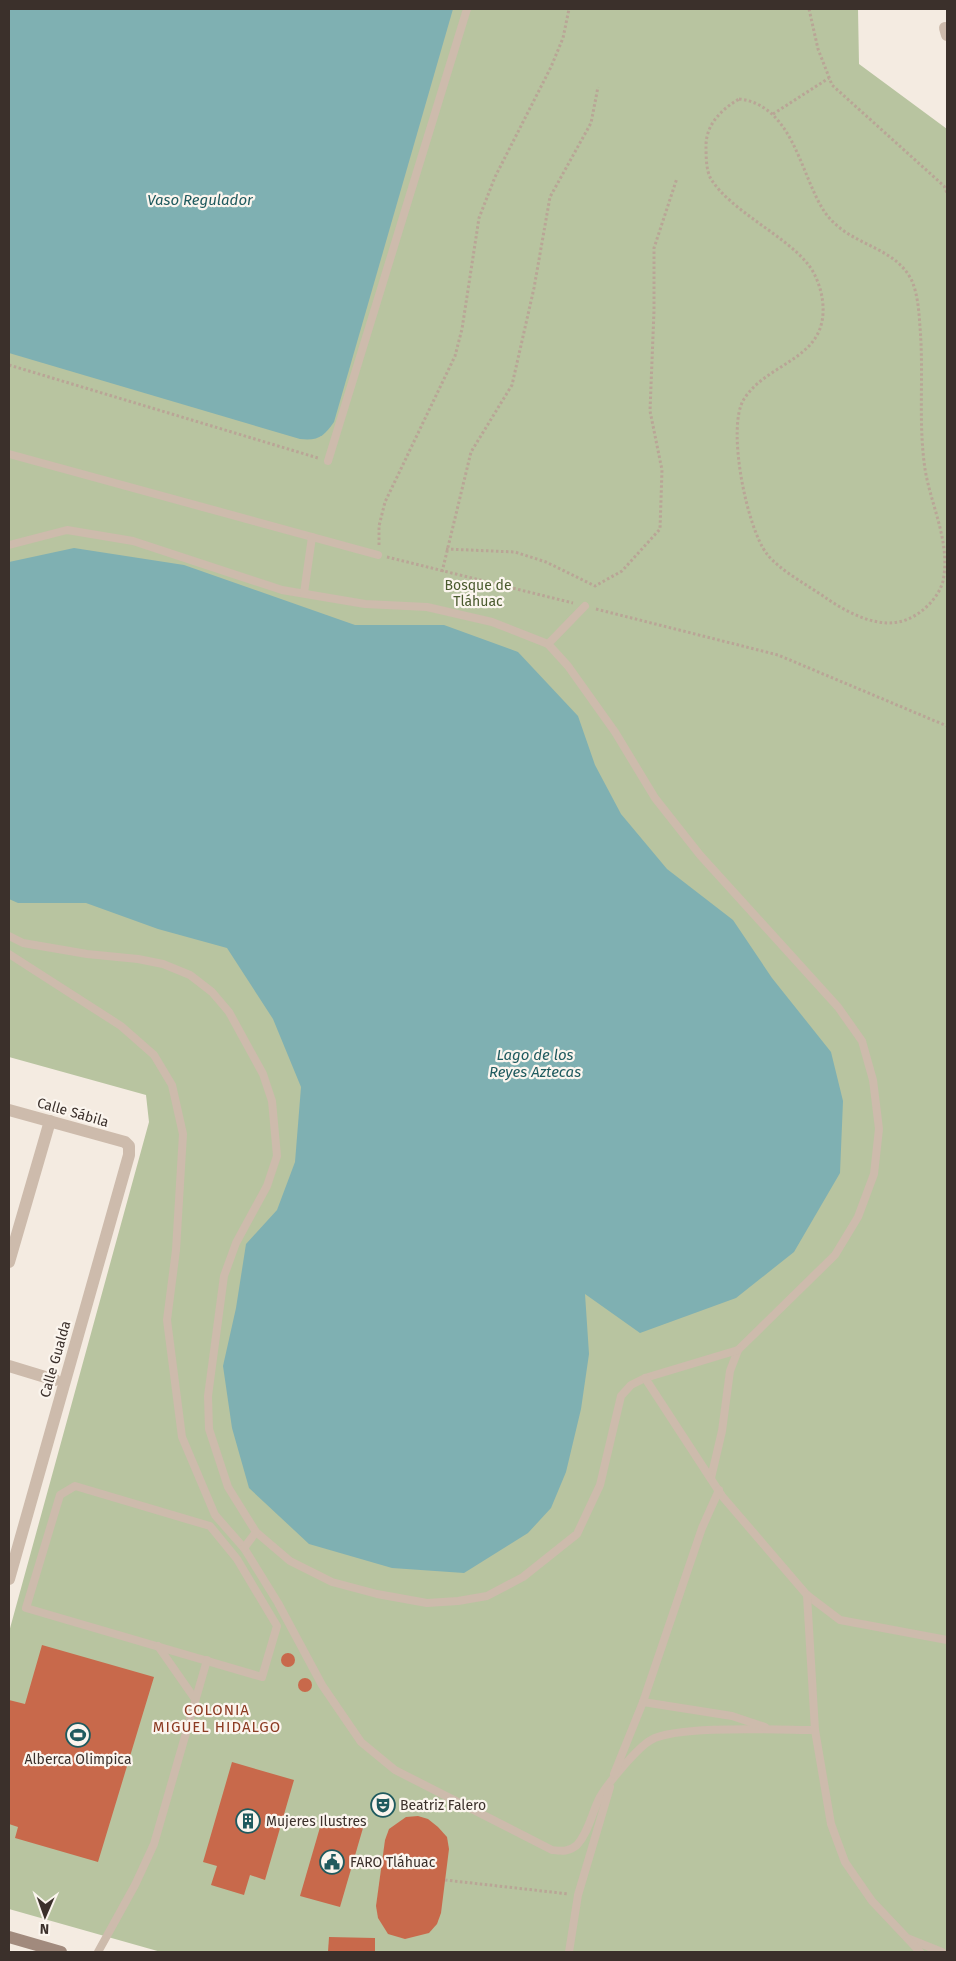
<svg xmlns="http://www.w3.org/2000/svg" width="956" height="1961" viewBox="0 0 956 1961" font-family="'Fira Sans',sans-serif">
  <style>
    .green { fill: #b8c4a0 }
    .water { fill: #7fb0b2 }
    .building { fill: #c8694b }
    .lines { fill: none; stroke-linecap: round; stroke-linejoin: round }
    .path { stroke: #b9a596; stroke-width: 3; stroke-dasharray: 2.5 2.5; stroke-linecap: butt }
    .service { stroke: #cdbbac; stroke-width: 8 }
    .minor { stroke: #cdbbac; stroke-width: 12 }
    .secondary { stroke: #a18a7d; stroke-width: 12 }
    .labels { text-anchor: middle; stroke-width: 4.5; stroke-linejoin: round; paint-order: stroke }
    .park-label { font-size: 14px; fill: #4a5a2e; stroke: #fbf5ee }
    .street-label { font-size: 14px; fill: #3b302b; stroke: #fbf5ee }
    .poi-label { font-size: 14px; fill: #3b302b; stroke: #fbf5ee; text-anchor: start }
    .water-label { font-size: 15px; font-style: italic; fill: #1f5a5e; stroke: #fbf5ee }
    .neighbourhood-label { font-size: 15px; letter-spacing: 1px; fill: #8c3b22; stroke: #fbf5ee }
  </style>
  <rect width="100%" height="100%" fill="#f4ebe1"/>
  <!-- green -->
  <polygon class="green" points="9,9 858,9 859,64 947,129 947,1952 161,1952 9,1909 9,1632 149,1122 146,1095 9,1057"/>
  <!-- water -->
  <g class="water">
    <path d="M 9,9 L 453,9 L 334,422 C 324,436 319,441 300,439 L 9,353 Z"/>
    <polygon points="74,548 184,565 355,625 444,625 518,652 578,716 595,765 621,814 667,869 733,920 772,978 831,1052 843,1101 840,1173 794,1252 736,1298 640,1333 585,1294 589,1354 581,1409 566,1472 551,1508 528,1533 464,1573 392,1568 309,1544 249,1488 232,1428 223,1366 236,1308 246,1244 277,1210 295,1162 301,1087 273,1019 227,948 158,929 86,903 18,903 9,899 9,562"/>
  </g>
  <!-- building -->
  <g class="building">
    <polygon points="42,1645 154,1677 98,1862 15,1838 18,1827 9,1824 9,1700 25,1704"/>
    <circle cx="288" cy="1660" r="7"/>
    <circle cx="305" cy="1685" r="7"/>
    <polygon points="232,1762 294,1780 265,1880 250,1875 244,1895 211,1885 217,1866 203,1862"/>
    <polygon points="418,1816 428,1819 438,1827 447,1837 449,1849 441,1913 437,1924 429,1933 405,1939 388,1934 378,1918 376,1906 385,1840 389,1829 406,1817"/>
    <polygon points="323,1817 363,1828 340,1907 300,1896"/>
    <polygon points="329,1937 375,1938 375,1952 328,1952"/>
  </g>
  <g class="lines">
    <!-- path -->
    <g class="path">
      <polyline points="809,9 818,49 832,85 944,186 947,193"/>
      <path d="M 739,99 C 793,105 800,174 824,211 C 848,247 894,244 912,281 C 918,295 919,313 920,327 C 924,375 918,422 925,469 C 931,506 951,543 943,581 C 939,597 923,613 908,619 C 881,631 848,613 826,598 C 809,586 779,570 767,554 C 747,529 726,427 744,399 C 766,364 821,360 823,313 C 824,297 818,276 807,263 C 784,235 730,210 711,179 C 706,171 706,155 706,146 C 706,124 722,109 739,99 Z"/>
      <polyline points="773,114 829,78"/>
      <polyline points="9,365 318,458"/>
      <polyline points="379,545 379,526 385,502 455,356 462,329 479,218 495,177 551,67 563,38 569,9"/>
      <polyline points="446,549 515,552 546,562 595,586 622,571 660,529 662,470 650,411 654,311 654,248 677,178"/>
      <polyline points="387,557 573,603"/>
      <polyline points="442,572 471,452 512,385 534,288 550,197 591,123 598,87"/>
      <polyline points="596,609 778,655 947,726"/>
      <polyline points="445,1880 569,1894"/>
    </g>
    <!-- service -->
    <g class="service">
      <polyline points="9,454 378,555"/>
      <polyline points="328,461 467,9"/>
      <polyline points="9,545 67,530 133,541 282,590 365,604 427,607 492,622 548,644 568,666 615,732 655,798 700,855 838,1007 862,1041 873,1080 879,1129 874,1174 858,1217 835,1255 738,1350 730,1371 722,1431 711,1478"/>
      <polyline points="304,593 312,537"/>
      <polyline points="548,644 585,606"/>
      <polyline points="9,936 23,943 87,954 138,959 163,964 190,975 212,992 229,1012 263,1074 272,1101 277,1156 267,1186 236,1243 224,1276 208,1396 209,1429 228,1487 256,1532 290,1561 332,1582 377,1594 427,1603 458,1601 487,1596 523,1577 577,1534 600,1485 621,1396 631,1385 645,1378 738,1350"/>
      <path d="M 9,954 L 121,1026 L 154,1055 L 172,1085 L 183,1134 L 176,1250 L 167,1320 L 182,1437 L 215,1515 L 244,1548 L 278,1603 L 322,1685 L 361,1742 L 395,1770 L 552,1850 C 562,1851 569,1852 577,1845 C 589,1832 592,1812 600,1797 C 608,1783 638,1747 651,1740 C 677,1725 781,1730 815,1730"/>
      <polyline points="645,1378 722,1496 807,1595 840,1620 947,1640"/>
      <polygon points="75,1486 210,1526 237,1559 277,1626 262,1677 26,1608 60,1495"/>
      <polyline points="244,1548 256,1532"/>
      <polyline points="807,1595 815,1730 831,1824 845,1862 872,1901 907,1938 942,1952"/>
      <polyline points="158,1646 195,1699"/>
      <polyline points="643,1702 732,1716 765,1727"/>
      <polyline points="614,1774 643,1702 702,1528 719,1490"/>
      <polyline points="908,1939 920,1952"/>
      <polyline points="98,1952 135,1885 154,1844 207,1660"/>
      <polyline points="569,1952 578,1895 610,1787"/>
    </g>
    <!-- minor -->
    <g class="minor">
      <polyline points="945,28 947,35"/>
      <polyline points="9,1110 125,1142 129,1146 129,1155 9,1579"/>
      <polyline points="9,1262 50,1121"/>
      <polyline points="9,1366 55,1380"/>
    </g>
    <!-- secondary -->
    <polyline class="secondary" points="9,1937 61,1952"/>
  </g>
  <!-- icons -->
  <defs>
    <g id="stadium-ring" transform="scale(1.25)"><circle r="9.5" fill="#fbf5ee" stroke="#1f5a5e" stroke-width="1.5"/><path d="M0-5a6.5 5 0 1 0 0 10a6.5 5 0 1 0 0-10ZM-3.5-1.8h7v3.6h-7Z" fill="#1f5a5e"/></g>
    <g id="theatre-ring" transform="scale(1.25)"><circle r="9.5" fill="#fbf5ee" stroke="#1f5a5e" stroke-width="1.5"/><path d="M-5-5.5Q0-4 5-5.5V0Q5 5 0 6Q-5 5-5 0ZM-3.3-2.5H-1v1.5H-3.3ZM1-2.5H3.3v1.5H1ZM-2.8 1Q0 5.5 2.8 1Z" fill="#1f5a5e"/></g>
    <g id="building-ring" transform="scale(1.25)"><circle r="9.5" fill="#fbf5ee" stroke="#1f5a5e" stroke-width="1.5"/><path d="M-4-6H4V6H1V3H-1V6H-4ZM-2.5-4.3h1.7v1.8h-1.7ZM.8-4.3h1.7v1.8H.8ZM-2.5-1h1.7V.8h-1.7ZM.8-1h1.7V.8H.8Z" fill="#1f5a5e"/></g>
    <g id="civic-ring" transform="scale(1.25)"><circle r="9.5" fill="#fbf5ee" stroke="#1f5a5e" stroke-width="1.5"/><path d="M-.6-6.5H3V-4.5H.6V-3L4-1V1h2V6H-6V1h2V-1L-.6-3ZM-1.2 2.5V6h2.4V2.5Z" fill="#1f5a5e"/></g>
  </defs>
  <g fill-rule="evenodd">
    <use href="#stadium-ring" x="78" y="1735"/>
    <use href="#theatre-ring" x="383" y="1805"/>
    <use href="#building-ring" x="248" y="1821"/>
    <use href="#civic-ring" x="332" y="1862"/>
  </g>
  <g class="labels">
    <!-- park labels -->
    <g class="park-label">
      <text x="478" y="590">Bosque de<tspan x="478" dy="16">Tláhuac</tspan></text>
    </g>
    <!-- street labels -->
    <g class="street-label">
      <text transform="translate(73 1112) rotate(16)" y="5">Calle Sábila</text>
      <text transform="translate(55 1359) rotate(-74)" y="5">Calle Gualda</text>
    </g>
    <!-- poi labels -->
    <g class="poi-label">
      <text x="78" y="1764" text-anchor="middle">Alberca Olimpica</text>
      <text x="400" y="1810">Beatriz Falero</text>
      <text x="266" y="1826">Mujeres Ilustres</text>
      <text x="350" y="1867">FARO Tláhuac</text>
    </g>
    <!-- water labels -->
    <g class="water-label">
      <text x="200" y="205">Vaso Regulador</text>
      <text x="535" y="1060">Lago de los<tspan x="535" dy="17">Reyes Aztecas</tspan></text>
    </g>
    <!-- neighbourhood labels -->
    <g class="neighbourhood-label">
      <text x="217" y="1715">COLONIA<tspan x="217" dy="17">MIGUEL HIDALGO</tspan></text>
    </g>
  </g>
  <!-- border -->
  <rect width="956" height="1961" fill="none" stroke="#3b302b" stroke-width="20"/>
  <!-- north arrow -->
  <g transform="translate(45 1916) rotate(182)" stroke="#fbf5ee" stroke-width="4" paint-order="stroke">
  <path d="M0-4L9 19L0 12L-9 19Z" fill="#3b302b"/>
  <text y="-8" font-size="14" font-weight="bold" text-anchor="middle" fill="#3b302b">N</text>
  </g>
</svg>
